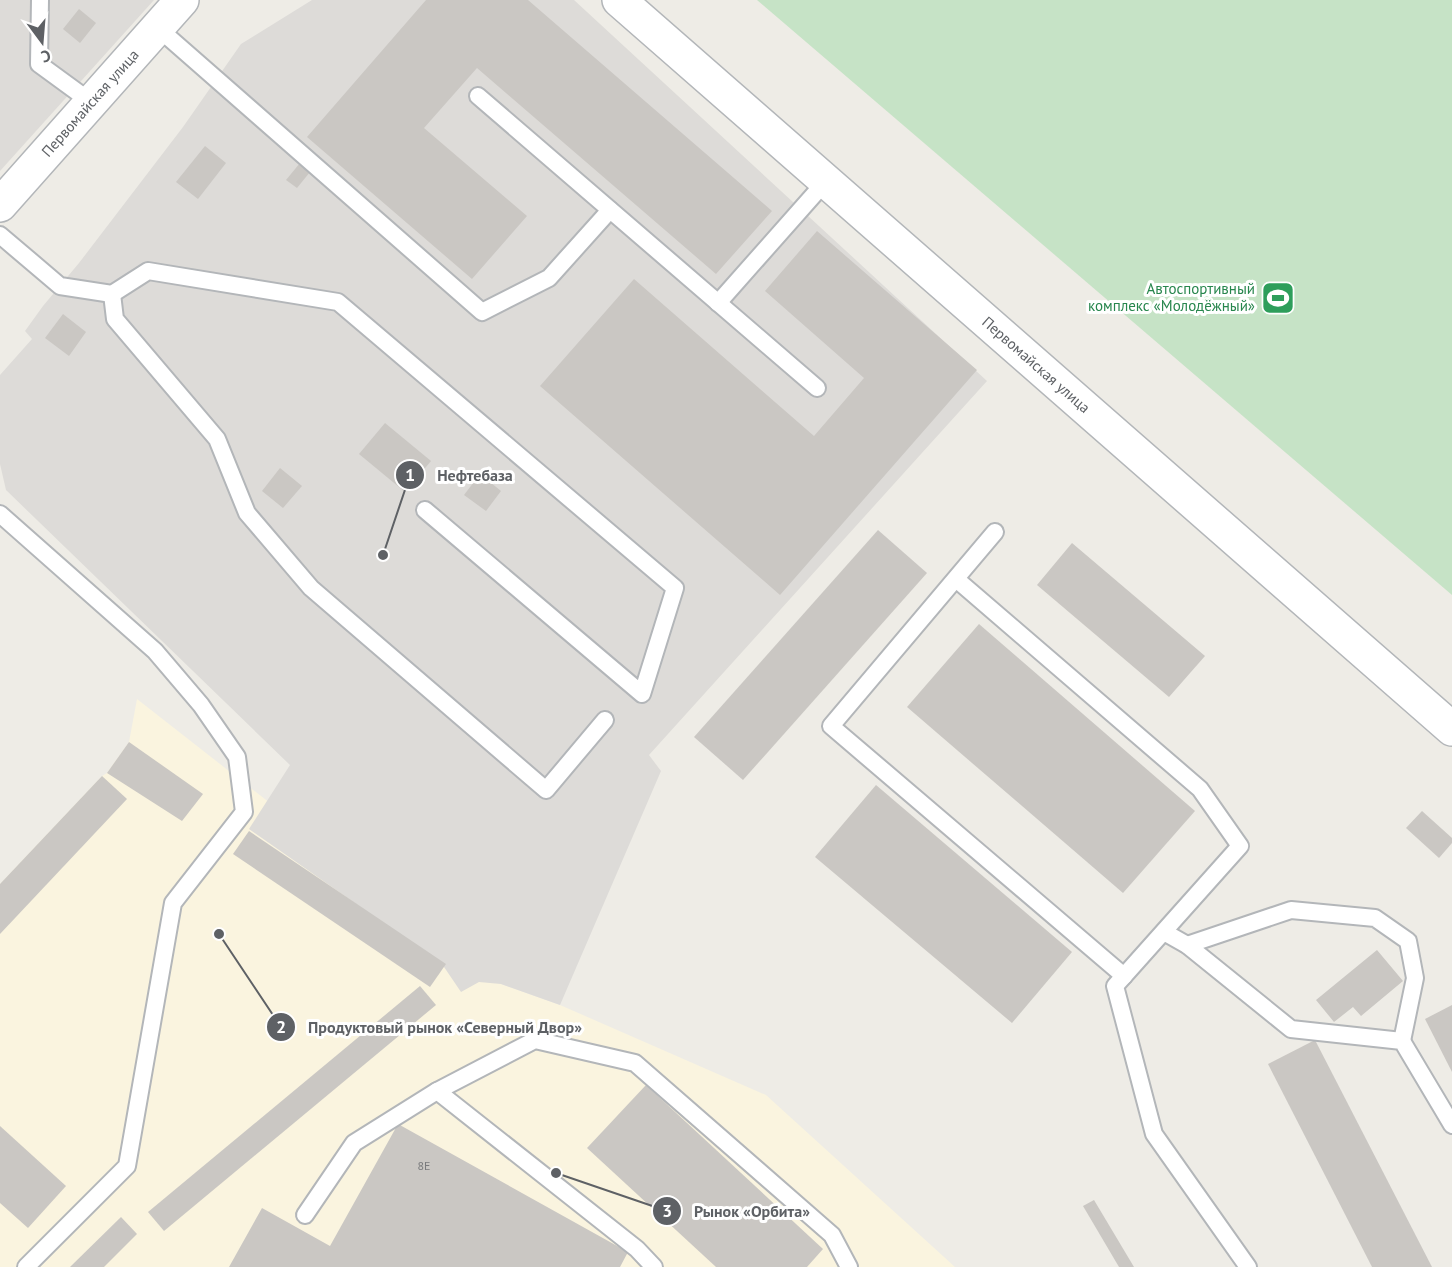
<svg xmlns="http://www.w3.org/2000/svg" width="1452" height="1267" viewBox="0 0 1452 1267" font-family="'PT Sans',sans-serif">
  <style>
    .commercial { fill: #faf4df }
    .industrial { fill: #dddbd8 }
    .green { fill: #c6e3c6 }
    .building { fill: #cac7c3 }
    .lines { fill: none; stroke-linecap: round; stroke-linejoin: round }
    .service-casing { stroke: #b3b6b9; stroke-width: 20 }
    .tertiary-casing { stroke: #b3b6b9; stroke-width: 36 }
    .service { stroke: #fff; stroke-width: 16 }
    .tertiary { stroke: #fff; stroke-width: 33 }
    .labels { text-anchor: middle; stroke-width: 6; stroke-linejoin: round; paint-order: stroke }
    .number-label { font-size: 12px; fill: #797a7c }
    .street-label { font-size: 15px; fill: #5e6165; stroke: #fff }
    .leisure-label { font-size: 15px; fill: #27864d; stroke: #fff; text-anchor: end }
    .leader { fill: none; stroke: #5e6165; stroke-width: 2 }
    .callout-dot { fill: #5e6165; stroke: #fff; stroke-width: 2 }
    .mark-label { font-size: 18px; text-anchor: middle; font-weight: bold; fill: #fff }
    .callout-label { font-size: 16px; text-anchor: middle; font-weight: bold; fill: #5e6165; stroke: #fff; stroke-width: 6; stroke-linejoin: round; paint-order: stroke }
  </style>
  <rect width="100%" height="100%" fill="#eeece6"/>
  <!-- commercial -->
  <polygon class="commercial" points="137,699 501,984 560,1005 766,1095 955,1267 0,1267 0,884 102,776 107,773 129,742"/>
  <!-- industrial -->
  <g class="industrial">
    <polygon points="0,0 154,0 0,171"/>
    <polygon points="312,0 574,0 987,381 649,755 661,771 560,1005 501,984 479,982 461,992 442,964 249,829 290,765 6,490 0,464 0,375 32,339 25,331 43,306 79,263 183,127 241,44"/>
  </g>
  <!-- green -->
  <polygon class="green" points="757,0 1452,0 1452,595"/>
  <!-- building -->
  <g class="building">
    <polygon points="426,0 528,0 772,211 716,274 477,68 424,128 527,216 472,279 307,137"/>
    <polygon points="79,9 96,23 80,43 63,29"/>
    <polygon points="205,146 226,163 198,199 176,182"/>
    <polygon points="300,163 310,172 297,188 286,180"/>
    <polygon points="817,231 977,370 780,595 540,386 634,279 814,436 864,378 765,291"/>
    <polygon points="63,314 86,332 69,356 45,338"/>
    <polygon points="385,423 431,461 405,492 359,454"/>
    <polygon points="280,468 302,486 283,508 262,491"/>
    <polygon points="480,474 501,491 486,511 464,495"/>
    <polygon points="878,530 927,573 743,780 694,737"/>
    <polygon points="1072,543 1205,656 1169,697 1037,585"/>
    <polygon points="979,624 1195,811 1123,893 907,707"/>
    <polygon points="129,742 203,794 182,821 107,773"/>
    <polygon points="102,776 127,799 0,934 0,884"/>
    <polygon points="876,785 1072,952 1012,1023 815,857"/>
    <polygon points="1422,811 1452,838 1452,843 1439,858 1406,828"/>
    <polygon points="249,831 446,964 430,987 233,854"/>
    <polygon points="1377,950 1403,981 1361,1016 1353,1007 1334,1022 1316,1000"/>
    <polygon points="420,986 436,1005 164,1231 148,1212"/>
    <polygon points="1452,1005 1452,1072 1425,1019"/>
    <polygon points="1315,1040 1432,1267 1372,1267 1268,1064"/>
    <polygon points="646,1085 823,1249 807,1267 716,1267 587,1148"/>
    <polygon points="398,1124 628,1252 620,1267 229,1267 262,1208 330,1246"/>
    <polygon points="0,1126 66,1186 28,1228 0,1203"/>
    <polygon points="1094,1200 1134,1267 1119,1267 1083,1206"/>
    <polygon points="121,1217 137,1234 104,1267 70,1267"/>
  </g>
  <g class="lines">
    <!-- service casing -->
    <g class="service-casing">
      <g id="service">
        <polyline points="40,0 39,64 91,102"/>
        <polyline points="158,28 482,312 549,278 610,210"/>
        <polyline points="478,96 817,388"/>
        <polyline points="0,235 60,286 112,294 148,271 338,302 675,588 642,694 425,510"/>
        <polyline points="112,294 115,319 217,439 247,513 311,588 546,790 605,720"/>
        <polyline points="718,303 826,181"/>
        <polyline points="0,514 155,651 201,705 237,757 244,812 173,903 127,1166 26,1267"/>
        <polyline points="995,532 831,726 1124,976"/>
        <polyline points="956,579 1200,789 1240,846 1115,986 1154,1134 1248,1267"/>
        <polyline points="1164,932 1187,945 1291,1029 1402,1041 1452,1125"/>
        <polyline points="1187,945 1291,910 1375,918 1408,941 1415,978 1402,1041"/>
        <polyline points="305,1215 354,1143 437,1091"/>
        <polyline points="654,1267 637,1249 437,1091 535,1040 635,1063 832,1235 849,1267"/>
      </g>
    </g>
    <!-- tertiary casing -->
    <g class="tertiary-casing">
      <g id="tertiary">
        <path id="s1" d="M 619,0 L 1452,729"/>
        <path id="s2" d="M 0,205 L 182,0"/>
      </g>
    </g>
    <!-- service -->
    <use href="#service" class="service"/>
    <!-- tertiary -->
    <use href="#tertiary" class="tertiary"/>
  </g>
  <!-- icons -->
  <defs>
    <g id="stadium-square" transform="scale(1.725)"><rect x="-9" y="-9" width="18" height="18" rx="4" fill="#2e9e5b" stroke="#fff"/><path d="M0-5a6.5 5 0 1 0 0 10a6.5 5 0 1 0 0-10ZM-3.5-1.8h7v3.6h-7Z" fill="#fff"/></g>
  </defs>
  <g fill-rule="evenodd">
    <use href="#stadium-square" x="1278" y="298"/>
  </g>
  <g class="labels">
    <!-- number labels -->
    <g class="number-label">
      <text x="424" y="1170">8Е</text>
    </g>
    <!-- street labels -->
    <g class="street-label">
      <text dy="5" stroke="none"><textPath href="#s2" startOffset="136">Первомайская улица</textPath></text>
      <text dy="5" stroke="none"><textPath href="#s1" startOffset="554">Первомайская улица</textPath></text>
    </g>
    <!-- leisure labels -->
    <g class="leisure-label">
      <text x="1255" y="294">Автоспортивный<tspan x="1255" dy="17">комплекс «Молодёжный»</tspan></text>
    </g>
  </g>
  <!-- callouts -->
  <path class="leader" d="M383 555L410 475M219 934L281 1027M556 1173L667 1211"/>
  <g class="callout-dot">
    <circle cx="383" cy="555" r="6"/>
    <circle cx="219" cy="934" r="6"/>
    <circle cx="556" cy="1173" r="6"/>
    <circle cx="410" cy="475" r="15"/>
    <circle cx="281" cy="1027" r="15"/>
    <circle cx="667" cy="1211" r="15"/>
  </g>
  <g class="mark-label">
    <text x="410" y="481">1</text>
    <text x="281" y="1033">2</text>
    <text x="667" y="1217">3</text>
  </g>
  <g class="callout-label">
    <text x="475" y="481">Нефтебаза</text>
    <text x="445" y="1033">Продуктовый рынок «Северный Двор»</text>
    <text x="752" y="1217">Рынок «Орбита»</text>
  </g>
  <!-- north arrow -->
  <g transform="translate(42 42) rotate(164)" stroke="#ffffff" stroke-width="4.5" paint-order="stroke">
  <path d="M0-4.5L10 22L0 15L-10 22Z" fill="#5e6165"/>
  <text y="-9" font-size="16" font-weight="bold" text-anchor="middle" fill="#5e6165">С</text>
  </g>
</svg>
